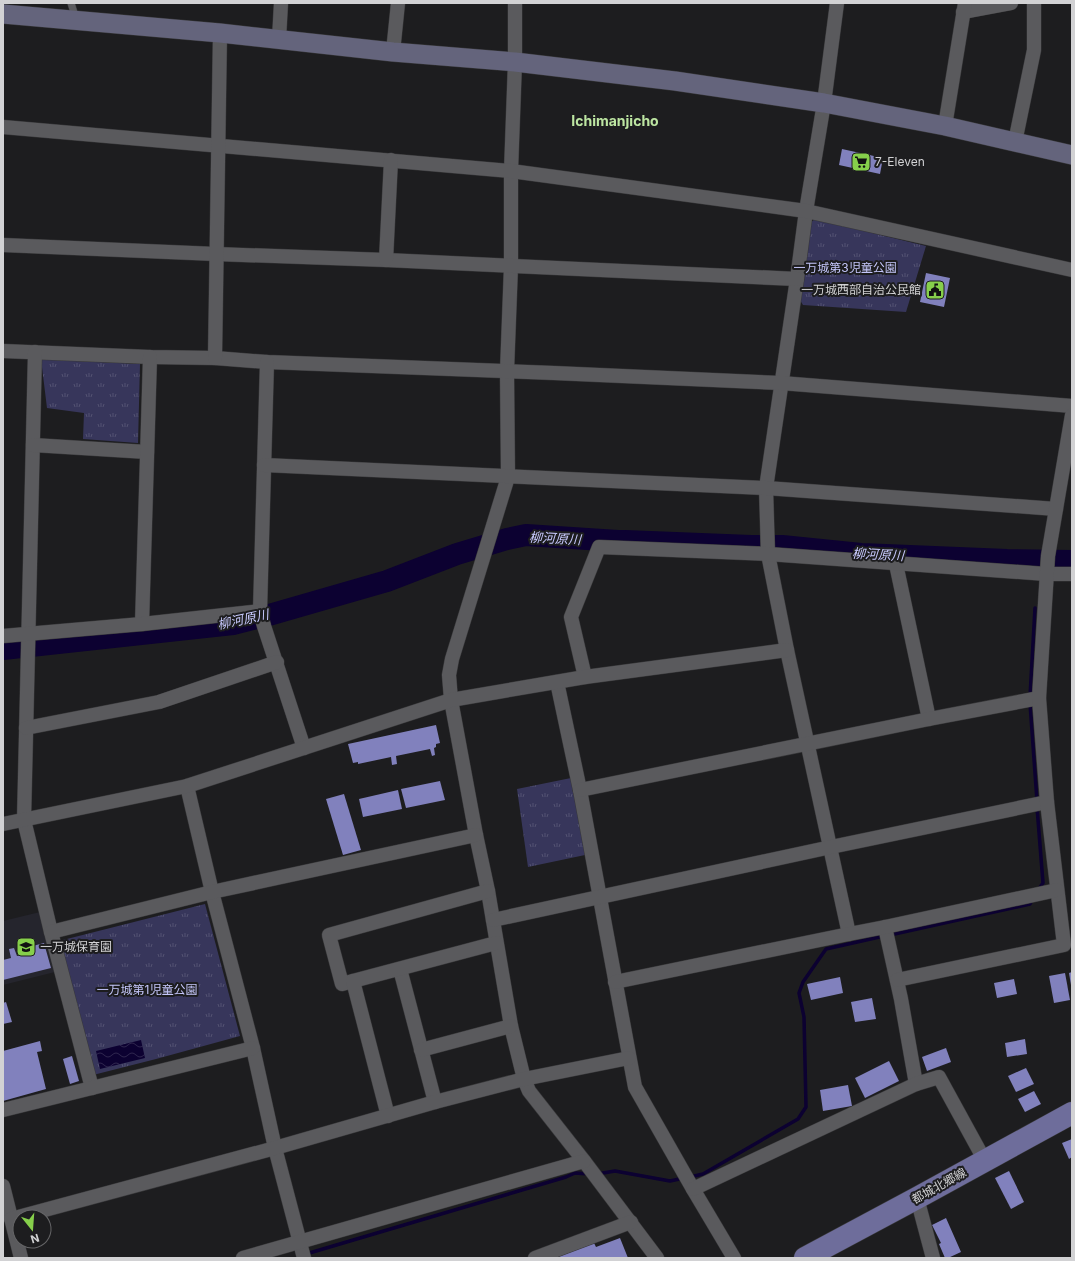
<svg xmlns="http://www.w3.org/2000/svg" width="1075" height="1261" viewBox="0 0 1075 1261" font-family="Inter,'Noto Sans JP',sans-serif">
  <style>
    .built { fill: #25252d }
    .park { fill: url(#park-tufts) }
    .water { fill: url(#water-waves) }
    .lines { fill: none; stroke-linecap: round; stroke-linejoin: round }
    .stream { stroke: #0c0131; stroke-width: 3.5 }
    .river { stroke: #0c0131; stroke-width: 22 }
    .building { fill: #8181bd }
    .lane-casing { stroke: #38383a; stroke-width: 8 }
    .street-casing { stroke: #38383a; stroke-width: 15 }
    .secondary-casing { stroke: #38383a; stroke-width: 20 }
    .primary-casing { stroke: #38383a; stroke-width: 23 }
    .lane { stroke: #5a5a5d; stroke-width: 7 }
    .street { stroke: #5a5a5d; stroke-width: 14 }
    .secondary { stroke: #64647c; stroke-width: 19 }
    .primary { stroke: #6e6d9b; stroke-width: 22 }
    .labels { text-anchor: middle; stroke-width: 4; stroke-linejoin: round; paint-order: stroke }
    .poi-label { font-size: 12px; fill: #d2d2d4; stroke: #1d1d1f; text-anchor: start }
    .park-label { font-size: 12px; fill: #c4c6fa; stroke: #1d1d1f }
    .street-label { font-size: 12px; fill: #d2d2d4; stroke: #1d1d1f }
    .water-label { font-size: 13px; font-style: italic; fill: #c8cafe; stroke: #1d1d1f }
    .quarter-label { font-size: 14px; font-weight: bold; fill: #bde6a2; stroke: #1d1d1f }
  </style>
  <defs>
    <pattern id="park-tufts" width="24" height="20" patternUnits="userSpaceOnUse"><rect width="24" height="20" fill="#37365b"/><path d="M3 7l-1-3M5 7V3M7 7l1-3M15 17l-1-3M17 17v-4M19 17l1-3" fill="none" stroke="#535272"/></pattern>
    <pattern id="water-waves" width="16" height="10" patternUnits="userSpaceOnUse"><rect width="16" height="10" fill="#0c0131"/><path d="M0 5q4-4 8 0t8 0" fill="none" stroke="#2e254e"/></pattern>
  </defs>
  <rect width="100%" height="100%" fill="#1d1d1f"/>
  <!-- built -->
  <polygon class="built" points="40,912 55,972 3,985 3,921"/>
  <!-- park -->
  <g class="park">
    <polygon points="815,219 926,246 906,312 803,305 800,300 810,223"/>
    <polygon points="41,359 140,364 138,443 83,439 84,413 47,408"/>
    <polygon points="571,778 585,855 528,867 517,789"/>
    <polygon points="205,904 240,1036 156,1059 93,1075 59,941"/>
  </g>
  <!-- water -->
  <polygon class="water" points="141,1040 145,1058 100,1069 96,1051"/>
  <g class="lines">
    <!-- stream -->
    <g class="stream">
      <polyline points="1030,697 1035,608"/>
      <polyline points="1030,703 1037,801"/>
      <polyline points="1037,807 1043,883 1038,890"/>
      <polyline points="890,935 1030,904 1032,900"/>
      <polyline points="597,1174 615,1171 670,1181 684,1178"/>
      <polyline points="690,1177 703,1174 798,1119 806,1107 804,1017 799,993 803,982 826,949 884,936"/>
      <polyline points="306,1254 566,1177 575,1173 589,1174"/>
    </g>
    <!-- river -->
    <polyline class="river" points="3,649 233,624 269,615 387,581 457,554 507,539 526,535 618,541 625,541 751,546 782,546 861,554 1007,560 1072,561"/>
  </g>
  <!-- building -->
  <g class="building">
    <polygon points="842,149 883,158 880,174 839,165"/>
    <polygon points="926,273 950,278 944,307 920,302"/>
    <polygon points="436,725 440,743 436,744 436,747 434,748 435,755 432,756 430,749 396,756 397,764 392,765 391,757 358,764 358,762 353,763 348,744"/>
    <polygon points="440,781 445,800 406,808 401,789"/>
    <polygon points="398,790 402,809 363,817 359,799"/>
    <polygon points="344,794 361,850 343,855 326,799"/>
    <polygon points="44,943 51,968 3,980 3,960 11,958 9,949 14,948 17,956 26,954 25,948"/>
    <polygon points="1072,972 1072,985 1071,985 1069,973"/>
    <polygon points="1065,973 1070,1000 1054,1003 1049,976"/>
    <polygon points="840,977 843,993 811,1000 807,984"/>
    <polygon points="1014,979 1017,994 997,998 994,983"/>
    <polygon points="872,998 876,1019 855,1022 851,1002"/>
    <polygon points="6,1002 12,1022 3,1024 3,1003"/>
    <polygon points="1025,1039 1027,1054 1007,1057 1005,1043"/>
    <polygon points="40,1041 42,1051 37,1052 46,1089 3,1101 3,1051"/>
    <polygon points="946,1048 951,1062 927,1071 922,1057"/>
    <polygon points="72,1056 79,1081 70,1084 63,1059"/>
    <polygon points="889,1061 899,1081 865,1098 855,1078"/>
    <polygon points="1026,1068 1034,1084 1016,1092 1008,1076"/>
    <polygon points="848,1085 852,1106 823,1111 820,1090"/>
    <polygon points="1034,1091 1041,1104 1025,1112 1018,1099"/>
    <polygon points="1072,1139 1072,1157 1069,1159 1062,1143"/>
    <polygon points="1009,1171 1024,1202 1011,1209 995,1178"/>
    <polygon points="946,1218 961,1252 948,1258 945,1258 939,1244 941,1243 932,1225"/>
    <polygon points="620,1238 628,1258 555,1258 594,1243 596,1247"/>
  </g>
  <g class="lines">
    <!-- lane casing -->
    <g class="lane-casing">
      <polyline id="lane" points="71,3 76,19"/>
    </g>
    <!-- street casing -->
    <g class="street-casing">
      <g id="street">
        <polyline points="515,3 515,62 511,171 511,266 507,371 508,477 452,659 449,675 451,700 476,835 488,891 511,1026 524,1079 529,1091 584,1161 657,1258"/>
        <polyline points="837,3 824,103 806,211 797,279 766,488 768,554 787,650 849,934"/>
        <polyline points="963,12 1011,3"/>
        <polyline points="279,39 281,3"/>
        <polyline points="393,52 398,3"/>
        <polyline points="945,126 965,3"/>
        <polyline points="3,127 511,171 806,211 1072,270"/>
        <polyline points="1015,142 1034,50 1034,3"/>
        <polyline points="3,245 216,254 386,260 797,279"/>
        <polyline points="386,260 391,160"/>
        <polyline points="3,351 150,357 215,358 267,362 554,373 781,383 1072,406"/>
        <polyline points="35,352 24,820 51,932 92,1088"/>
        <polyline points="215,358 220,33"/>
        <polyline points="267,362 260,611 264,626 304,748"/>
        <polyline points="33,445 147,452"/>
        <polyline points="264,465 766,488 1056,509"/>
        <polyline points="896,564 929,719"/>
        <polyline points="142,624 150,357"/>
        <polyline points="3,636 142,624 260,611"/>
        <polyline points="585,677 571,617 599,547 768,554 1046,574 1072,574"/>
        <polyline points="557,682 580,790 635,1087 693,1189 734,1258"/>
        <polyline points="26,728 159,702 277,662"/>
        <polyline points="187,786 212,892 253,1048 275,1148 304,1258"/>
        <polyline points="580,790 929,719 1039,698"/>
        <polyline points="3,824 187,786 451,700 585,677 787,650"/>
        <polyline points="493,920 831,847 1047,802"/>
        <polyline points="885,927 901,999 916,1084"/>
        <polyline points="51,932 212,892 476,835"/>
        <polyline points="400,969 435,1102"/>
        <polyline points="897,980 1064,945 1047,802 1039,698 1048,556 1072,415"/>
        <polyline points="353,981 342,984 329,935 488,891"/>
        <polyline points="615,982 849,934 885,927 1057,890"/>
        <polyline points="421,1050 511,1026"/>
        <polyline points="3,1110 253,1048"/>
        <polyline points="388,1116 353,981 496,943"/>
        <polyline points="3,1186 21,1258"/>
        <polyline points="693,1189 916,1084 939,1077 985,1161"/>
        <polyline points="917,1198 933,1258"/>
        <polyline points="11,1219 275,1148 435,1102 524,1079 629,1058"/>
        <polyline points="243,1258 584,1161"/>
        <polyline points="535,1258 631,1222"/>
      </g>
    </g>
    <!-- secondary casing -->
    <g class="secondary-casing">
      <polyline id="secondary" points="3,14 220,33 393,52 515,62 675,81 824,103 945,126 1072,155"/>
    </g>
    <!-- primary casing -->
    <g class="primary-casing">
      <polyline id="primary" points="805,1258 917,1198 1072,1113"/>
    </g>
    <!-- lane -->
    <use href="#lane" class="lane"/>
    <!-- street -->
    <use href="#street" class="street"/>
    <!-- secondary -->
    <use href="#secondary" class="secondary"/>
    <!-- primary -->
    <use href="#primary" class="primary"/>
  </g>
  <!-- icons -->
  <defs>
    <g id="supermarket-square" transform="scale(1)"><rect x="-9" y="-9" width="18" height="18" rx="4" fill="#86cf4b" stroke="#1d1d1f"/><path d="M-6-5.5h2.5l.6 2H6L4.5 2H-2.5L-4.4-4H-6ZM-1.5 3.2a1.3 1.3 0 1 0 .1 0ZM3 3.2a1.3 1.3 0 1 0 .1 0Z" fill="#111"/></g>
    <g id="civic-square" transform="scale(1)"><rect x="-9" y="-9" width="18" height="18" rx="4" fill="#86cf4b" stroke="#1d1d1f"/><path d="M-.6-6.5H3V-4.5H.6V-3L4-1V1h2V6H-6V1h2V-1L-.6-3ZM-1.2 2.5V6h2.4V2.5Z" fill="#111"/></g>
    <g id="school-square" transform="scale(1)"><rect x="-9" y="-9" width="18" height="18" rx="4" fill="#86cf4b" stroke="#1d1d1f"/><path d="M0-5L7-2L0 1L-7-2ZM-4 1L0 2.5L4 1V4Q0 6-4 4Z" fill="#111"/></g>
  </defs>
  <g fill-rule="evenodd">
    <use href="#supermarket-square" x="861" y="162"/>
    <use href="#civic-square" x="935" y="290"/>
    <use href="#school-square" x="26" y="947"/>
  </g>
  <g class="labels">
    <!-- poi labels -->
    <g class="poi-label">
      <text x="875" y="166">7-Eleven</text>
      <text x="921" y="294" text-anchor="end">一万城西部自治公民館</text>
      <text x="40" y="951">一万城保育園</text>
    </g>
    <!-- park labels -->
    <g class="park-label">
      <text x="845" y="272">一万城第3児童公園</text>
      <text x="147" y="994">一万城第1児童公園</text>
    </g>
    <!-- street labels -->
    <g class="street-label">
      <text transform="translate(939 1186) rotate(-29)" y="4">都城北郷線</text>
    </g>
    <!-- water labels -->
    <g class="water-label">
      <text transform="translate(555 538) rotate(3)" y="5">柳河原川</text>
      <text transform="translate(878 554) rotate(3)" y="5">柳河原川</text>
      <text transform="translate(243 619) rotate(-12)" y="5">柳河原川</text>
    </g>
    <!-- quarter labels -->
    <g class="quarter-label">
      <text x="615" y="126">Ichimanjicho</text>
    </g>
  </g>
  <!-- border -->
  <rect width="1075" height="1261" fill="none" stroke="#d2d2d4" stroke-width="8"/>
  <!-- north arrow -->
  <g transform="translate(32 1229) rotate(163)"><circle r="19" fill="#1d1d1f" stroke="#656567"/>
  <path d="M0-3L7 15L0 10L-7 15Z" fill="#86cf4b"/>
  <text y="-6" font-size="11" font-weight="bold" text-anchor="middle" fill="#d2d2d4">N</text>
  </g>
</svg>
